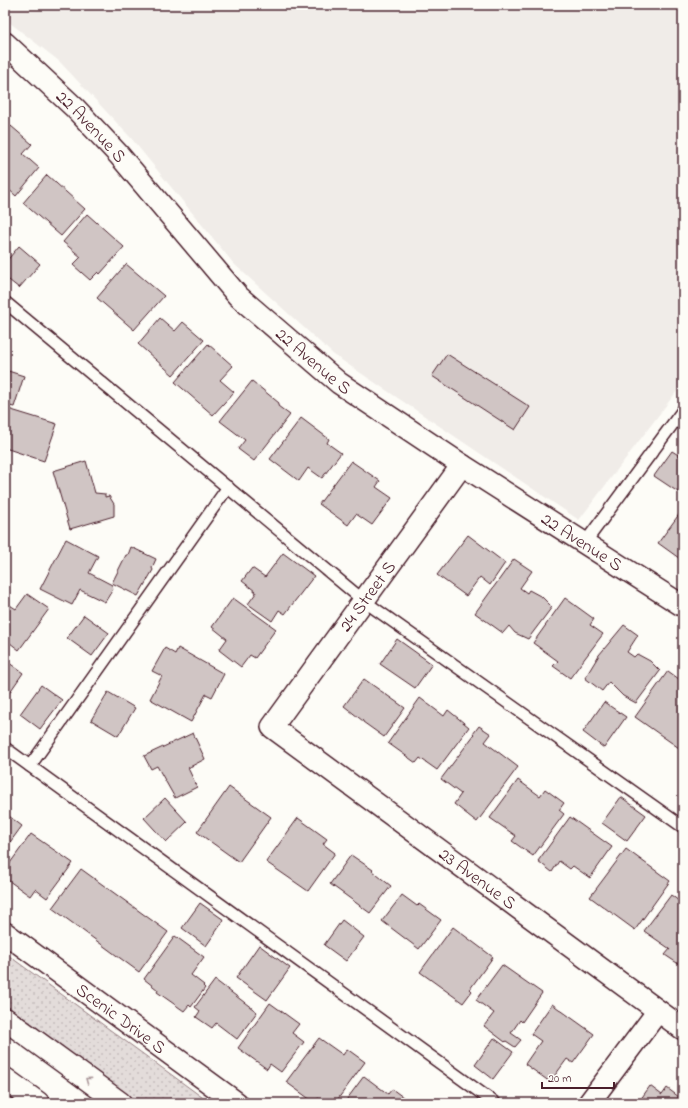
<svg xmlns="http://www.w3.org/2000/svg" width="688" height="1108" viewBox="0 0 688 1108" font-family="'Indie Flower',sans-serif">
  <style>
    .built { fill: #f0ece8 }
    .grass { fill: url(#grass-dots); stroke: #967e82 }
    .building { fill: #d0c5c4; stroke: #4a1f2b }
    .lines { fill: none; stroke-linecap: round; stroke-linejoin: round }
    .lane-casing { stroke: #4a1f2b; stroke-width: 14 }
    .street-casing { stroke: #4a1f2b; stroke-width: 24 }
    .primary-casing { stroke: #4a1f2b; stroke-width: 25 }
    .lane { stroke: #fdfcf7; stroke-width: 11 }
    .street { stroke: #fdfcf7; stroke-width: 21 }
    .primary { stroke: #fdfcf7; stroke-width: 22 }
    .oneway { stroke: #ac999b }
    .labels { text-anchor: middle; stroke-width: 3.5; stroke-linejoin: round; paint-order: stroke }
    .street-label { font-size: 18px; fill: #4a1f2b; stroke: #fdfcf7 }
  </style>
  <defs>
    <pattern id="grass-dots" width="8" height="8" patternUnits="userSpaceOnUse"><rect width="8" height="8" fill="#e3dcda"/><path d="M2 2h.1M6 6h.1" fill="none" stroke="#c4bcbb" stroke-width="1.8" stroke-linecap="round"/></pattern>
  </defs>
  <rect width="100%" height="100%" fill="#fdfcf7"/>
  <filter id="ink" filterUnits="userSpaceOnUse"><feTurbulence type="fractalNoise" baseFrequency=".025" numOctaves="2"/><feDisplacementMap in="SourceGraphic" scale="8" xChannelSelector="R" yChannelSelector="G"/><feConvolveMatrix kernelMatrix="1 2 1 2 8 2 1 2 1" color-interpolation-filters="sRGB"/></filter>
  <g filter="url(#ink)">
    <!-- built -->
    <polygon class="built" points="5,5 683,5 683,383 579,520 334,355 234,264 131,138 59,61 5,19"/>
    <!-- grass -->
    <polygon class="grass" points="5,953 210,1103 139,1103 5,1005"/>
    <!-- building -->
    <g class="building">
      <polygon points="11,126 32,144 23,154 39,168 16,196 5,186 5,133"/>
      <polygon points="47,175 85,209 61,236 23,203"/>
      <polygon points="87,214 124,247 100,274 98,272 90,280 73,265 81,257 63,242"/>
      <polygon points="19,246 40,264 19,288 5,277 5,263"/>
      <polygon points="126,264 164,296 134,330 97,298"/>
      <polygon points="160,318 175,331 183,322 204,340 173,375 138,344"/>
      <polygon points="208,344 233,366 220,380 234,392 213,415 175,382"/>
      <polygon points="447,354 530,407 515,430 432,376"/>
      <polygon points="5,370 24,376 14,407 5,405"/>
      <polygon points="252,381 279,403 278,406 290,415 254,461 238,449 245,440 220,421"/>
      <polygon points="5,408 57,424 44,461 5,448"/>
      <polygon points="301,418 329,439 327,443 341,453 322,478 308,468 299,481 270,459"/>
      <polygon points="672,451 683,458 683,485 678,492 654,476"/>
      <polygon points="86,461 95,493 105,494 105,497 109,496 114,504 114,516 70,529 53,471"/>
      <polygon points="351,461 380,481 376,487 392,498 372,525 356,514 348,525 319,504"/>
      <polygon points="683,509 683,561 658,543"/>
      <polygon points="468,535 505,563 490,585 480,577 466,596 437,575"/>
      <polygon points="66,539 98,556 89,573 112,585 113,589 105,602 80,590 72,605 40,589"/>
      <polygon points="131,547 156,559 152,568 153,570 138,596 112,583 126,555 128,555"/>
      <polygon points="283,553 314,576 285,614 279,610 272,621 248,604 256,593 255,591 242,581 252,568 265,577"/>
      <polygon points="514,559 532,571 520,588 527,593 529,590 542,597 552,607 528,639 515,633 509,626 503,633 475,613"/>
      <polygon points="27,594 49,609 19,650 5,639 5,602 16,609"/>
      <polygon points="233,598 276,629 255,658 250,655 241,667 219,650 227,639 212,627"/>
      <polygon points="565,598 594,619 590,625 603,634 570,678 553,666 558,661 533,643"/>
      <polygon points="84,615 109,633 92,656 67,638"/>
      <polygon points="624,625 638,635 627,652 634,657 637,654 650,661 660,671 636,703 623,696 609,682 602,691 585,678 599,655"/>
      <polygon points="397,639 432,664 415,688 380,664"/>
      <polygon points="165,648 175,654 178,648 224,674 212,697 206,694 191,722 150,699 162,676 152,671"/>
      <polygon points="5,660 23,673 5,699"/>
      <polygon points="668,671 683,682 683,743 679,748 635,717"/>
      <polygon points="364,679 405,708 384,737 363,722 363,721 344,706"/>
      <polygon points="41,685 62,700 40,729 20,714"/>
      <polygon points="108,692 135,708 118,736 91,720"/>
      <polygon points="420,698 444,716 448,710 469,727 437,770 420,758 416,763 388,743"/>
      <polygon points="604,702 626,717 604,748 583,732"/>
      <polygon points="479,726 491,734 485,742 518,767 477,822 454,804 461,794 441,779 474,735 473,734"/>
      <polygon points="193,733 205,759 188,768 197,787 175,798 157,766 151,769 144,756"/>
      <polygon points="518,780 540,796 545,789 564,803 559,810 564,814 533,856 512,841 516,836 490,818"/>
      <polygon points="229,787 271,817 239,862 197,832"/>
      <polygon points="621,797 646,815 627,841 602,823"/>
      <polygon points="165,798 187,822 166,842 144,818"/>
      <polygon points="5,813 22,826 5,849"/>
      <polygon points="570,817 612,847 590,878 573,866 570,869 559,861 552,872 538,861"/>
      <polygon points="298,818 327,839 323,844 335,853 308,891 266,862"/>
      <polygon points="31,834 73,863 47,898 35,889 30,896 5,878 5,870"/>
      <polygon points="626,849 670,881 635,930 590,897"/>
      <polygon points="351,855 373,870 372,871 391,886 370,913 330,884"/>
      <polygon points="81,869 168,932 139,972 52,908"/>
      <polygon points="402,895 417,906 419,904 441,920 419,949 382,921"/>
      <polygon points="671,895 683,904 683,967 665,955 670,949 644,931"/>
      <polygon points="200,903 224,920 206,946 182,928"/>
      <polygon points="342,920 364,937 346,961 324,945"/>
      <polygon points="453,927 493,957 470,989 472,991 463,1003 420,972"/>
      <polygon points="175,936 204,957 191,975 204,985 203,986 205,988 191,1007 189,1005 184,1011 157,992 158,990 144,979"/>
      <polygon points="259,945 290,968 267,1000 236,978"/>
      <polygon points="502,965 542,993 522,1022 520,1020 511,1033 521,1040 515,1047 506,1041 505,1042 484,1026 494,1013 476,1000"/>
      <polygon points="215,980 257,1012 237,1039 216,1023 212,1028 196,1017 200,1011 195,1007"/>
      <polygon points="270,1003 299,1024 292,1033 304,1042 281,1072 270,1064 267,1069 238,1048"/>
      <polygon points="552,1004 594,1034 573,1063 567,1059 550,1082 525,1064 541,1041 531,1034"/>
      <polygon points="319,1038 343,1055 347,1049 365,1062 335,1103 325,1103 318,1098 315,1103 286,1082"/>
      <polygon points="494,1038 513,1052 493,1079 475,1065"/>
      <polygon points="364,1076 388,1094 392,1089 407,1100 405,1103 344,1103"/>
      <polygon points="650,1086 662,1095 667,1088 683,1100 683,1103 638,1103"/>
    </g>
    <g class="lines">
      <!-- lane casing -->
      <g class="lane-casing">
        <g id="lane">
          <polyline points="5,302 364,601 683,827"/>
          <polyline points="584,544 683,410"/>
          <polyline points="5,748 495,1103"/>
          <polyline points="30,766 228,487"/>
        </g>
      </g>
      <!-- street casing -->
      <g class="street-casing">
        <g id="street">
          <path id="s1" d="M 5,43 L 75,108 L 119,155 L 238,296 L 339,383 L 462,465 L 683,606"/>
          <path id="s2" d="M 462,465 L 272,727 L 683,1029"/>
          <path id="s3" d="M 5,933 L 237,1103"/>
          <polyline points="589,1103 658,1011"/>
        </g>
      </g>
      <!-- primary casing -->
      <g class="primary-casing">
        <g id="primary">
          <polyline points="5,1019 120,1103"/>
          <polyline points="5,1079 38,1103"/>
        </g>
      </g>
      <!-- lane -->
      <use href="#lane" class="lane"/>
      <!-- street -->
      <use href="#street" class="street"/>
      <!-- primary -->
      <use href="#primary" class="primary"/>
    </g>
    <!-- one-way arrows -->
    <defs><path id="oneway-chevron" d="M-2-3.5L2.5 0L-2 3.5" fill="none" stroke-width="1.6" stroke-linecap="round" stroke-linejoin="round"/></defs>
    <use class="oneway" href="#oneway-chevron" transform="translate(88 1080) rotate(-144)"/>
  </g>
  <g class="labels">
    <!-- street labels -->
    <g class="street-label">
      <text dy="6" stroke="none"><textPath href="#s1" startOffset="120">22 Avenue S</textPath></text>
      <text dy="6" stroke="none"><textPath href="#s1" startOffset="444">22 Avenue S</textPath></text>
      <text dy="6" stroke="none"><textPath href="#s1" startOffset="768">22 Avenue S</textPath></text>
      <text transform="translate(367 596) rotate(-54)" y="6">24 Street S</text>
      <text dy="6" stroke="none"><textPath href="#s2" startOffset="579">23 Avenue S</textPath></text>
      <text dy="6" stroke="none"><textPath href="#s3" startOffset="144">Scenic Drive S</textPath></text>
    </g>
  </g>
  <!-- margin -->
  <rect width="688" height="1108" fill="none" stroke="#fdfcf7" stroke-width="20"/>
  <rect x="10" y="10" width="668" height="1088" fill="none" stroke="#4a1f2b" stroke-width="1.5" filter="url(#ink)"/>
  <!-- scale -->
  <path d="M542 1082v6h72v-6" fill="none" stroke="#4a1f2b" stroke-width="2"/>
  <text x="548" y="1082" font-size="12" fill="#4a1f2b" stroke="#fdfcf7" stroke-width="3" paint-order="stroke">20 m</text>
</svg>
